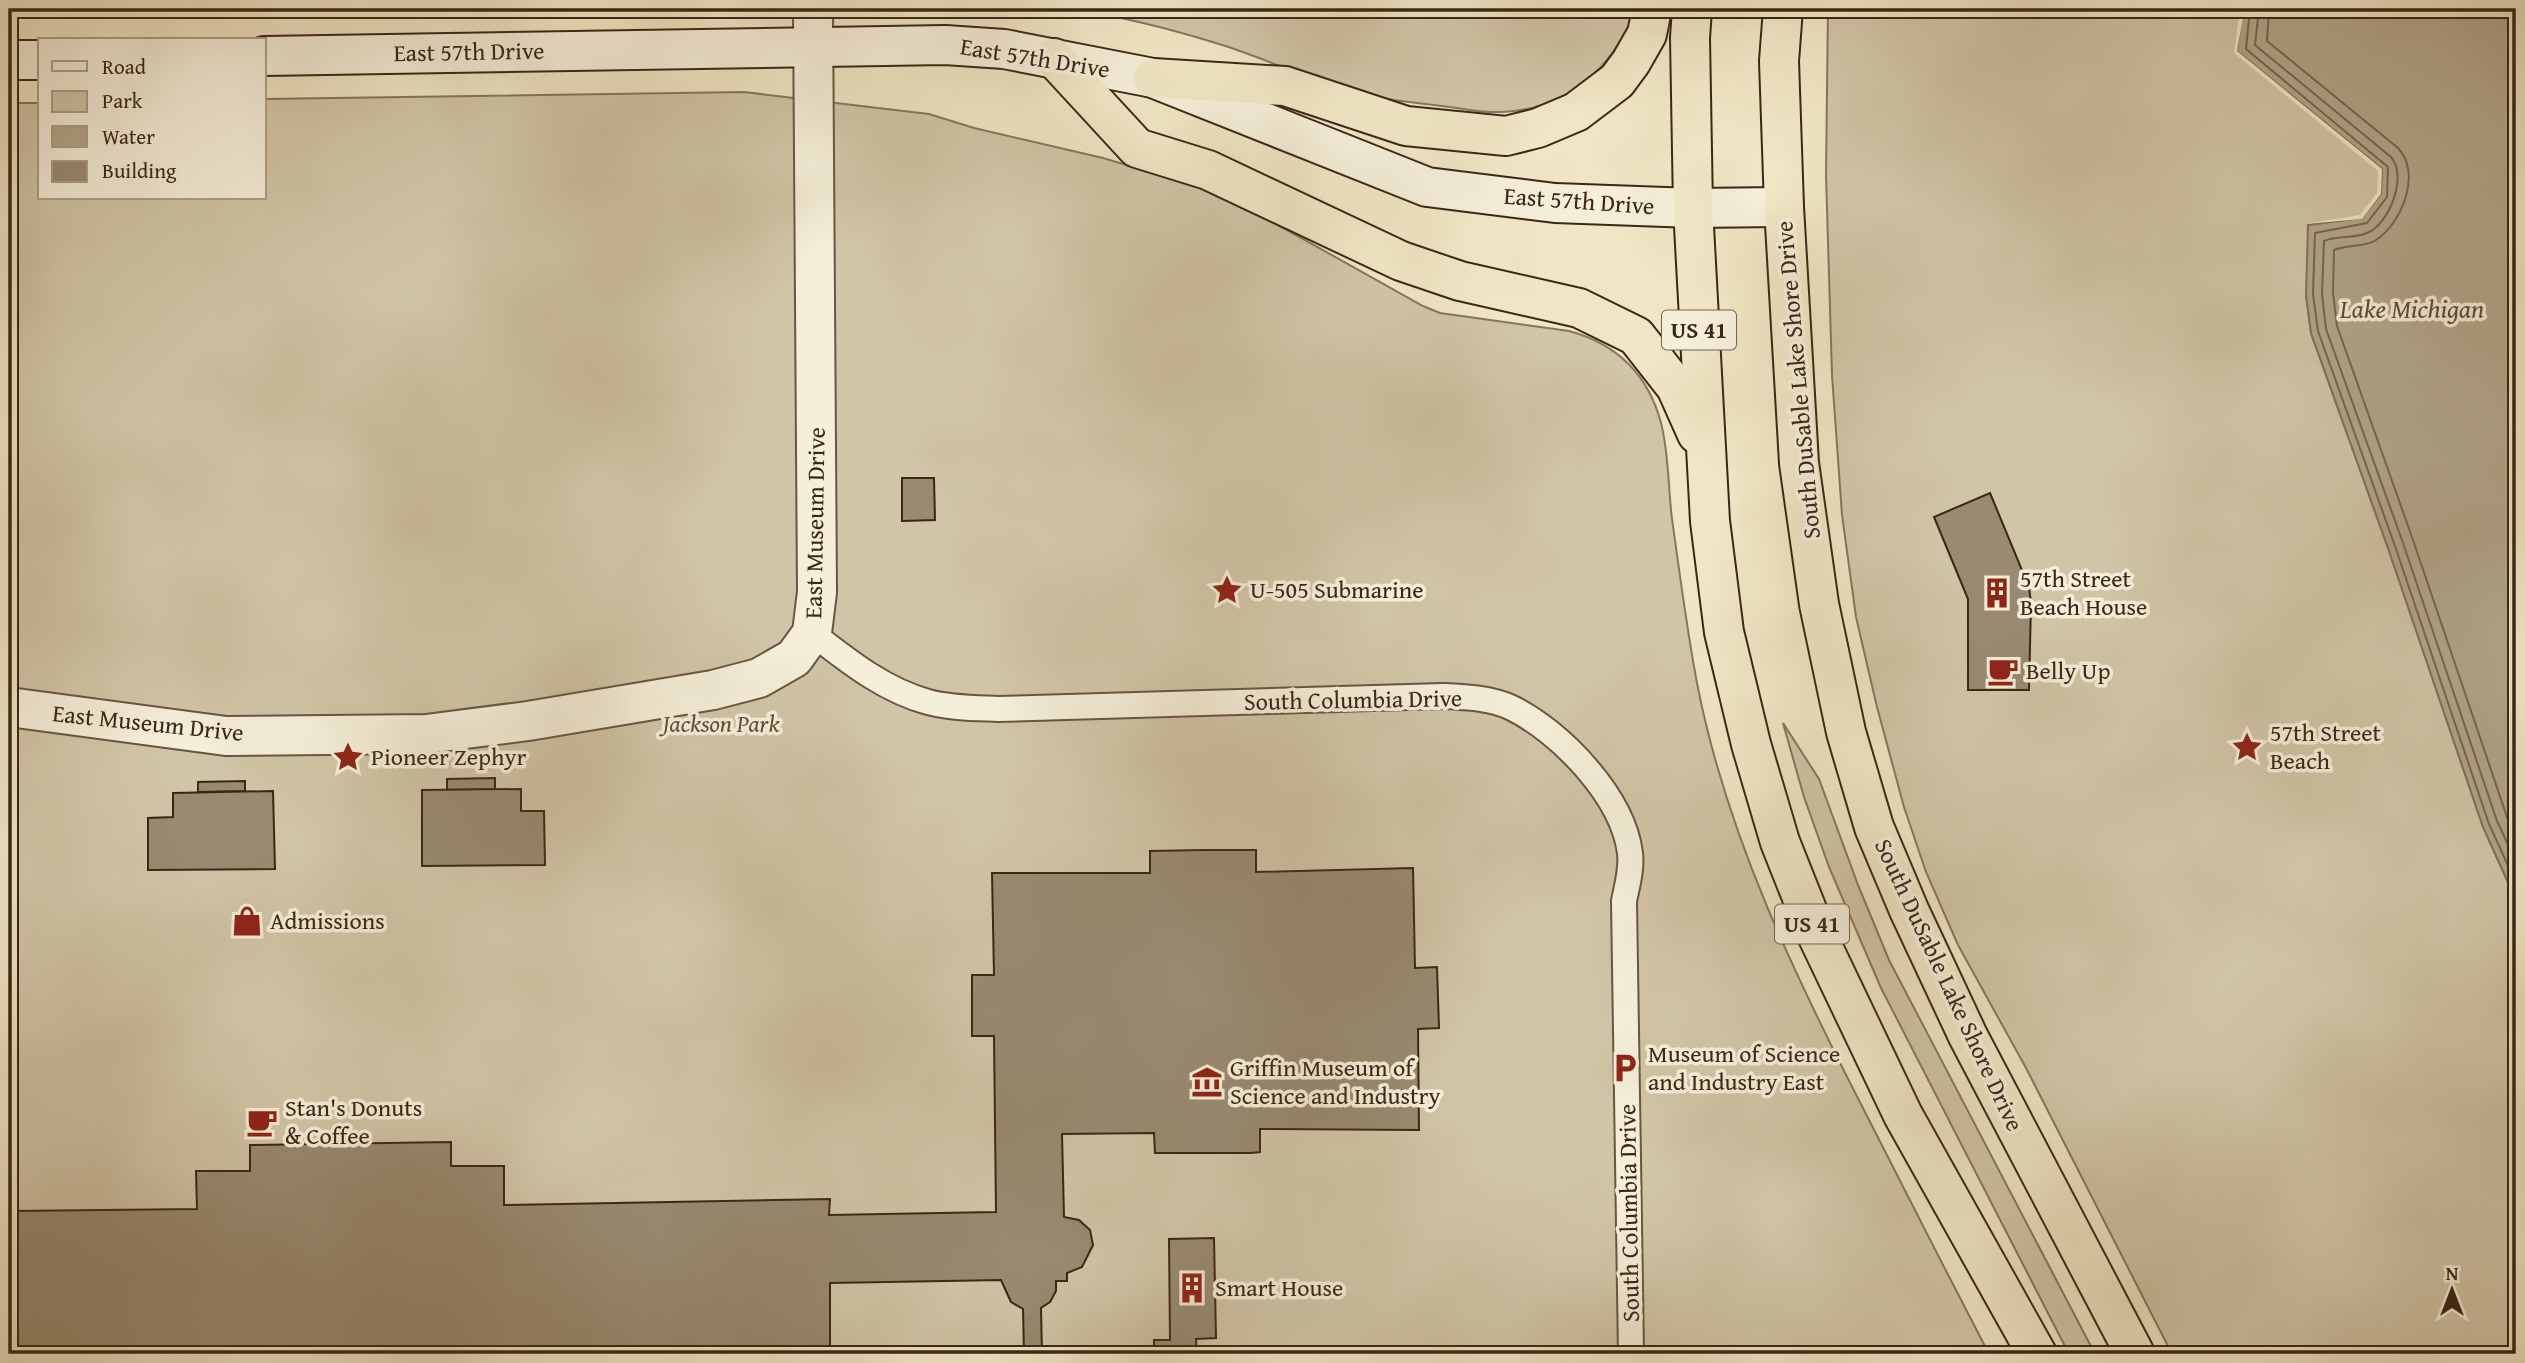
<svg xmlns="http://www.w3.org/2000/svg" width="2525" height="1363" viewBox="0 0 2525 1363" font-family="'Gentium Book Plus',serif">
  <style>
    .green { fill: #d1c5a7; stroke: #86765f; stroke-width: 2 }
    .water { fill: #b2a58a; stroke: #82725c; stroke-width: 2 }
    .pier { fill: #f0e6c5 }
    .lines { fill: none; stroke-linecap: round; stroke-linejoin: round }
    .shore { stroke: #766650; stroke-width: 2 }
    .building { fill: #998a71; stroke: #3b2617; stroke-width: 2 }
    .lane-casing { stroke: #685642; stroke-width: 28 }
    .street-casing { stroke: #685642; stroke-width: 42 }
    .secondary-casing { stroke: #3b2617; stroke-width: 42 }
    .highway-casing { stroke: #3b2617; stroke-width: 42 }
    .lane { stroke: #f5efd9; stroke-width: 24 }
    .street { stroke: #f5efd9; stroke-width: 38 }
    .secondary { stroke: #f5efd9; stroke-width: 38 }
    .highway { stroke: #f0e6c5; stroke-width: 38 }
    .labels { text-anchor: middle; stroke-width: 7; stroke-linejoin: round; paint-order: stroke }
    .shield { fill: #f5efd9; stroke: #736251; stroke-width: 2 }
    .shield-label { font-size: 23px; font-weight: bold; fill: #3b2617 }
    .street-label { font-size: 24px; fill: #3b2617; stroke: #f5efd9 }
    .poi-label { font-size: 24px; fill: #3b2617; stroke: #f5efd9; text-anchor: start }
    .park-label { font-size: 24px; font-style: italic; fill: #604e3b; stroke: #f5efd9 }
    .water-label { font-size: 26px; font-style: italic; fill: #5f4c3a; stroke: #f5efd9 }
  </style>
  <rect width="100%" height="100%" fill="#f0e6c5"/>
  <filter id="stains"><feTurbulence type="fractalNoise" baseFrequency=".00286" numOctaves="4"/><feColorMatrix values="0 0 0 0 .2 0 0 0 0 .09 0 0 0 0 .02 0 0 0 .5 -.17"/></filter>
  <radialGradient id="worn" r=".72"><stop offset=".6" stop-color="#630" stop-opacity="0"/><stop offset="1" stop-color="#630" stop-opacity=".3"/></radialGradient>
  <!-- green -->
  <g class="green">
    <path d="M 1070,9 L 1636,9 C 1613,68 1568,109 1502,112 C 1485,113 1466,109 1449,107 C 1421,103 1392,101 1365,95 C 1315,83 1268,59 1219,44 C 1171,29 1120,16 1070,9 Z"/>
    <polygon points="1828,9 2243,9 2243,18 2382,169 2381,194 2306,295 2311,333 2388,548 2483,827 2516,900 2516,1354 2172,1354 2026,1068 1958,945 1926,872 1904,807 1877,707 1856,617 1842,515 1832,375 1826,175"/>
    <path d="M 744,92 L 929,114 L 974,128 L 1103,158 L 1200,187 L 1244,206 L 1423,306 L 1440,313 L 1569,331 C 1617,344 1648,374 1661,423 C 1669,454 1668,487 1672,519 C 1680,575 1687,632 1698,688 C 1728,839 1797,980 1867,1116 C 1907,1195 1948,1275 1989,1354 L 9,1354 L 9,103 L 40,103 L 40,198 L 264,198 L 264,99 Z"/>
    <polygon points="1783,723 1819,779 1858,885 1889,960 2095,1354 2069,1354 1881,988 1829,867 1804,797"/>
  </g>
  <!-- water -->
  <polygon class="water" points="2243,9 2516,9 2516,900 2483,827 2388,548 2311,333 2306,295 2308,225 2362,218 2381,194 2382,169 2237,51"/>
  <!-- pier -->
  <polygon class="pier" points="2240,9 2243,9 2243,18 2237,51 2382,169 2381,194 2362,219 2305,224 2360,215 2377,193 2378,171 2234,53"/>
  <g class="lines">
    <!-- shore -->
    <g class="shore">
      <polyline points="2250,9 2246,49 2388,167 2387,197 2367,223 2315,233 2313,294 2318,331 2395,546 2489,824 2516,883"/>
      <path d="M 2259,9 L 2255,45 L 2391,157 C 2408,176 2389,225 2367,233 C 2354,239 2337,235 2324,241 L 2322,294 L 2326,329 L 2403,543 L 2497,821 L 2516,862"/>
      <path d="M 2269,9 L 2267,41 L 2398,148 C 2422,173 2402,223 2376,240 C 2364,248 2347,244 2334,250 L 2333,293 L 2337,326 L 2413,540 L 2507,817 L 2516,837"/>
    </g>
  </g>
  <!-- building -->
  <g class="building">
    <polygon points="902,478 934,478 935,520 902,521"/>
    <polygon points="1990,493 2029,587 2031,603 2029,690 1968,690 1968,599 1934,517"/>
    <polygon points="495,778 495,789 447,790 447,779"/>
    <polygon points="245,781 245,791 198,792 198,782"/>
    <polygon points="521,789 521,811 544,811 545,865 422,866 422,790"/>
    <polygon points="273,791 275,869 148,870 148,818 173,817 173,793"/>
    <polygon points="1204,850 1256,850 1256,872 1413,868 1415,968 1437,967 1439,1028 1418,1029 1419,1130 1260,1129 1260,1152 1251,1153 1155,1153 1154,1133 1062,1134 1064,1217 1079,1220 1090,1230 1093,1245 1082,1267 1067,1273 1067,1281 1056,1281 1056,1291 1050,1302 1041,1308 1042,1354 1024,1354 1023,1309 1011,1302 1001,1280 830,1283 830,1354 9,1354 9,1211 197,1209 196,1171 250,1171 250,1145 451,1142 451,1166 504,1166 504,1205 830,1199 829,1215 996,1212 994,1036 972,1036 972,975 994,975 992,873 1150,873 1150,851"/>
    <polygon points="1214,1238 1216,1338 1196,1339 1197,1354 1154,1354 1154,1340 1170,1340 1169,1239"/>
  </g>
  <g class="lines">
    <!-- lane casing -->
    <g class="lane-casing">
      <path id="lane" d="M 812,633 C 848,661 884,690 928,702 C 951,708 975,708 998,709 L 1443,696 C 1465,697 1491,698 1512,708 C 1561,732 1623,797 1630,853 C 1632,869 1627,886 1624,901 L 1631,1354"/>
    </g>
    <!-- street casing -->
    <g class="street-casing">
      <polyline id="street" points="9,707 226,736 426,734 528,721 713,690 759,678 794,658 812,633 817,592 813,9"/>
    </g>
    <!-- secondary casing -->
    <g class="secondary-casing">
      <g id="secondary">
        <polyline points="264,56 945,45 1004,49 1153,78 1427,187 1555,203 1693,208 1784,207"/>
        <polyline points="9,60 40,60"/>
      </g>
    </g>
    <!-- highway casing -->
    <g class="highway-casing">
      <g id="highway">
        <polyline points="1692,9 1690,38 1693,208 1710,521 1724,632 1751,744 1780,842 1817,935 1903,1115 2037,1354"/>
        <polyline points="1783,9 1779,61 1784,207 1799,463 1819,604 1846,732 1874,827 1909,910 1968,1036 2135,1354"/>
        <polyline points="1054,58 1137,148 1208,170 1401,261 1460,281 1579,308 1636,336 1676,387 1697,434"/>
        <polyline points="1153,78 1285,86 1406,126 1506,136 1538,128 1576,112 1617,81 1631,62 1647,34 1652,9"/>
      </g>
    </g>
    <!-- lane -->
    <use href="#lane" class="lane"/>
    <!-- street -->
    <use href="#street" class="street"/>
    <!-- secondary -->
    <use href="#secondary" class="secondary"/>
    <!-- highway -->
    <use href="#highway" class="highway"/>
  </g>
  <!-- icons -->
  <defs>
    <g id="sight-bare" transform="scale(2.415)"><path d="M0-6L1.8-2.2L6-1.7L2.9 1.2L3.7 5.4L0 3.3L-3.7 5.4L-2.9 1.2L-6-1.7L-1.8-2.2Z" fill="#8f2418" stroke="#f5efd9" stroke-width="2.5" paint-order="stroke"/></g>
    <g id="building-bare" transform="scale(2.415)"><path d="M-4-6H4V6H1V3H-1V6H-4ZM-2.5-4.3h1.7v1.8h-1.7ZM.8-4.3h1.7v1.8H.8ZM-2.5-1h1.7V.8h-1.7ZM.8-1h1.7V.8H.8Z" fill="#8f2418" stroke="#f5efd9" stroke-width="2.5" paint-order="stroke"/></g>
    <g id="cafe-bare" transform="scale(2.415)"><path d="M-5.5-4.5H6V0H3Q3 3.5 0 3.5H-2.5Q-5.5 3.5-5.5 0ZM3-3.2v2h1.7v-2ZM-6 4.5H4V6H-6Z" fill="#8f2418" stroke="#f5efd9" stroke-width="2.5" paint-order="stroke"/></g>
    <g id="shop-bare" transform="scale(2.415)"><path d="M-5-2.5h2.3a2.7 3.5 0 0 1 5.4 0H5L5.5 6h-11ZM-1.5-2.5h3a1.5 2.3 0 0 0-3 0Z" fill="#8f2418" stroke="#f5efd9" stroke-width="2.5" paint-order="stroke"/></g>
    <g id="parking-bare" transform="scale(2.415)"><path d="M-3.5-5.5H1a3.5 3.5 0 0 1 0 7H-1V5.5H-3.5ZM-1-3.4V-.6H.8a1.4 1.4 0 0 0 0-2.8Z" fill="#8f2418" stroke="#f5efd9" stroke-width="2.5" paint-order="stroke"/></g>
    <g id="museum-bare" transform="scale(2.415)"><path d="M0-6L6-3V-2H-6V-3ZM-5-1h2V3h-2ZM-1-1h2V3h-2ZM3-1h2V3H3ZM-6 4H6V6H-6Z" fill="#8f2418" stroke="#f5efd9" stroke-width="2.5" paint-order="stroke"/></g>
  </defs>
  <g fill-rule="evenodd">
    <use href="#sight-bare" x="1227" y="590"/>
    <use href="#building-bare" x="1997" y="593"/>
    <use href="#cafe-bare" x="2003" y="671"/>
    <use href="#sight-bare" x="2247" y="747"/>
    <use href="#sight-bare" x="348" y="757"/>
    <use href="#shop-bare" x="247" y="921"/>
    <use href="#parking-bare" x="1625" y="1068"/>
    <use href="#museum-bare" x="1207" y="1082"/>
    <use href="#cafe-bare" x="262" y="1122"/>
    <use href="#building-bare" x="1192" y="1288"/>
  </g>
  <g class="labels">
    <!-- shield labels -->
    <g class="shield">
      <rect x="1662" y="310.5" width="74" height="39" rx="5"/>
      <rect x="1775" y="904.5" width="74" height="39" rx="5"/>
    </g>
    <g class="shield-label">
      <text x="1699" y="338">US 41</text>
      <text x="1812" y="932">US 41</text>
    </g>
    <!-- street labels -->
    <g class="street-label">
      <text transform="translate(469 52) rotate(-1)" y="8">East 57th Drive</text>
      <text transform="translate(1035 58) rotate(9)" y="8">East 57th Drive</text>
      <text transform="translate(1579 201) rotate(4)" y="8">East 57th Drive</text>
      <text transform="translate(1798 380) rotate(-95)" y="8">South DuSable Lake Shore Drive</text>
      <text transform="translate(815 523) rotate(-89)" y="8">East Museum Drive</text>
      <text transform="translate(1353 700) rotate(-1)" y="8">South Columbia Drive</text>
      <text transform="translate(148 723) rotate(6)" y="8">East Museum Drive</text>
      <text transform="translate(1949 985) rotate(65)" y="8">South DuSable Lake Shore Drive</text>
      <text transform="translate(1629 1213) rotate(-91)" y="8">South Columbia Drive</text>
    </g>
    <!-- poi labels -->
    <g class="poi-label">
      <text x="2020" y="587">57th Street<tspan x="2020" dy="28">Beach House</tspan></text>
      <text x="1250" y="598">U-505 Submarine</text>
      <text x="2026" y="679">Belly Up</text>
      <text x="2270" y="741">57th Street<tspan x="2270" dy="28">Beach</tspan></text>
      <text x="371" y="765">Pioneer Zephyr</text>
      <text x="270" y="929">Admissions</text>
      <text x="1648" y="1062">Museum of Science<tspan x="1648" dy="28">and Industry East</tspan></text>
      <text x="1230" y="1076">Griffin Museum of<tspan x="1230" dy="28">Science and Industry</tspan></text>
      <text x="285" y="1116">Stan's Donuts<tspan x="285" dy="28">&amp; Coffee</tspan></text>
      <text x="1215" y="1296">Smart House</text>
    </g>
    <!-- park labels -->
    <g class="park-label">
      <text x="721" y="732">Jackson Park</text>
    </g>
    <!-- water labels -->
    <g class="water-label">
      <text x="2412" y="318">Lake Michigan</text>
    </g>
  </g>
  <!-- margin -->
  <rect width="2525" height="1363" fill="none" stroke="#f0e6c5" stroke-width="35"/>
  <rect x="10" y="10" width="2504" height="1342" fill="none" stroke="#3b2617" stroke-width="3.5"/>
  <rect x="18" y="18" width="2490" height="1328" fill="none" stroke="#3b2617" stroke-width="2"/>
  <!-- legend -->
  <rect x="38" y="38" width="228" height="161" fill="#f5efd9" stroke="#ab9f8b" stroke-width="2"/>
  <rect x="52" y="61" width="35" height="10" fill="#f5efd9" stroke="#ab9f8b" stroke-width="2"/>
  <text x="102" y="74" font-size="21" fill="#3b2617">Road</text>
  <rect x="52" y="91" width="35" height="21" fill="#d1c5a7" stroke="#ab9f8b" stroke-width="2"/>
  <text x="102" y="108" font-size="21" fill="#3b2617">Park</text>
  <rect x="52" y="126" width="35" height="21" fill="#b2a58a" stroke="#ab9f8b" stroke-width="2"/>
  <text x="102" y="144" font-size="21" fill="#3b2617">Water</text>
  <rect x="52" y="161" width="35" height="21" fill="#998a71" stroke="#ab9f8b" stroke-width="2"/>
  <text x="102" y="178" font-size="21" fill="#3b2617">Building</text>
  <!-- north arrow -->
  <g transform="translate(2452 1290)" stroke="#f5efd9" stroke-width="5" paint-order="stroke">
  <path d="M0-5L12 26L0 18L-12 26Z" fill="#3b2617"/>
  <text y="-10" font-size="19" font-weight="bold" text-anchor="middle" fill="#3b2617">N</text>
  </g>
  <rect width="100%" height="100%" filter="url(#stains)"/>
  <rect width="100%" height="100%" fill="url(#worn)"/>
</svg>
